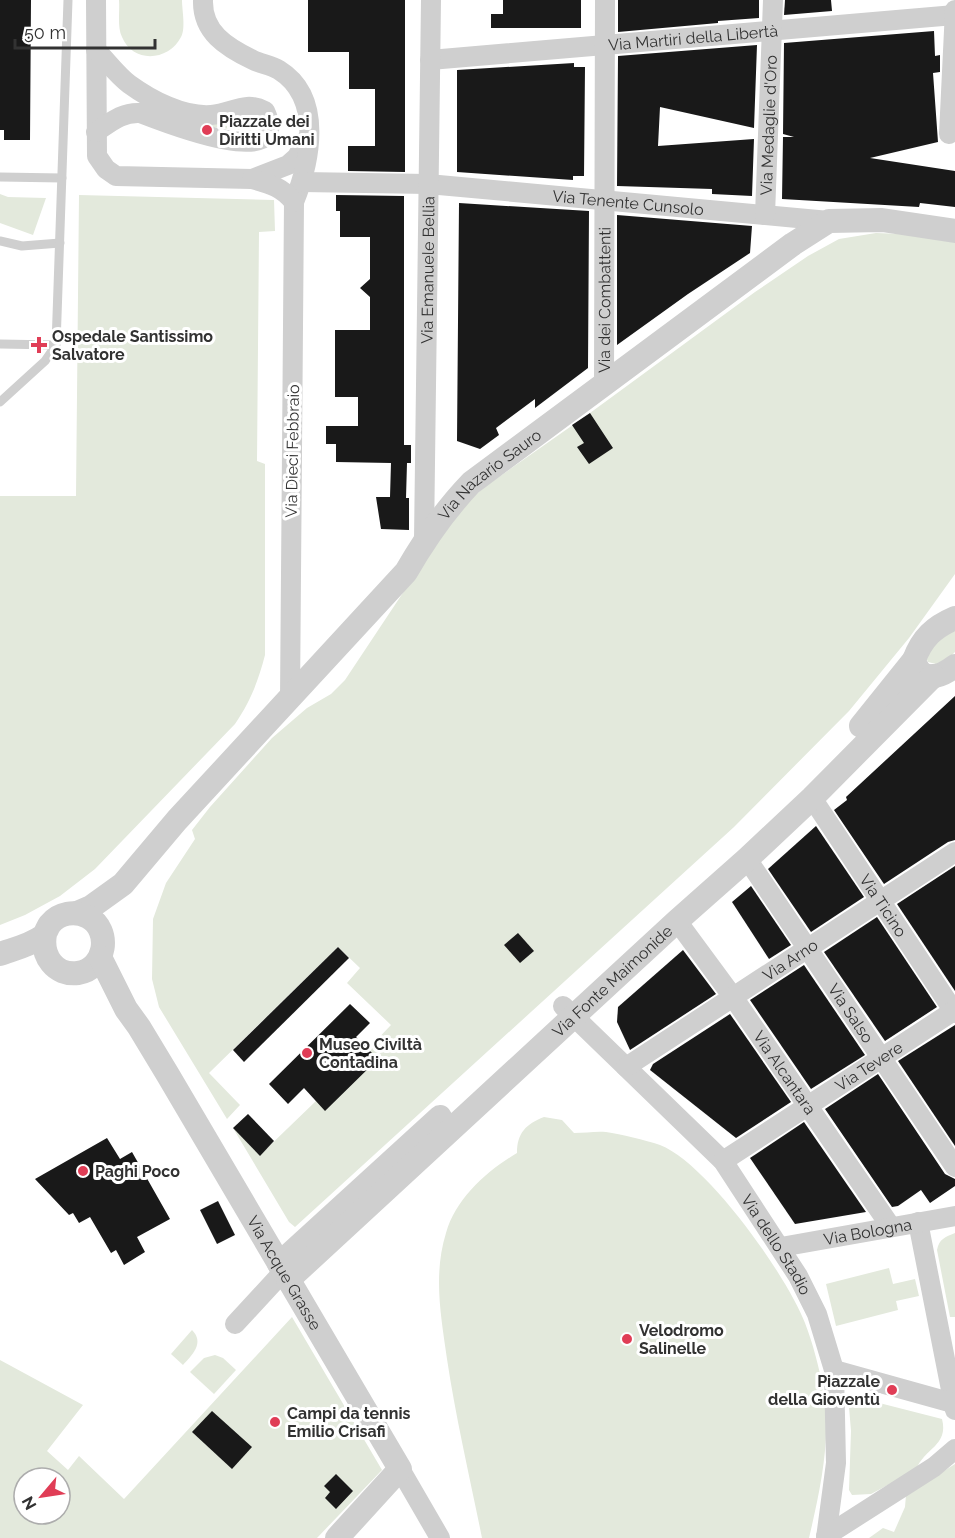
<svg xmlns="http://www.w3.org/2000/svg" width="955" height="1538" viewBox="0 0 955 1538" font-family="Raleway,sans-serif">
  <style>
    .green { fill: #e3e9dc; fill-rule: evenodd }
    .building { fill: #191919 }
    .lines { fill: none; stroke-linecap: round; stroke-linejoin: round }
    .service { stroke: #cfcfcf; stroke-width: 9 }
    .minor { stroke: #cfcfcf; stroke-width: 20 }
    .tertiary { stroke: #cfcfcf; stroke-width: 24 }
    .poi-dot { fill: #e03d56; stroke: #fff; stroke-width: 2 }
    .labels { text-anchor: middle; stroke-width: 6; stroke-linejoin: round; paint-order: stroke }
    .street-label { font-size: 16px; fill: #323232; stroke: #fff }
    .poi-label { font-size: 16px; font-weight: bold; fill: #323232; stroke: #fff; text-anchor: start }
  </style>
  <rect width="100%" height="100%" fill="#fff"/>
  <!-- green -->
  <g class="green">
    <path d="M 119,0 L 182,0 C 182,10 186,29 181,37 C 169,61 133,64 122,37 C 117,27 120,11 119,0 Z"/>
    <polygon points="253,117 259,119 262,124 257,130 251,131 192,125 217,124"/>
    <polygon points="0,194 8,197 46,198 33,235 0,223"/>
    <path d="M 79,195 L 274,200 L 275,231 L 259,232 L 257,461 L 265,464 L 265,655 C 258,682 250,702 235,724 L 95,869 L 60,896 L 25,915 L 0,925 L 0,496 L 76,496 Z"/>
    <polygon points="876,233 902,234 955,241 955,574 909,638 849,711 734,827 295,1227 289,1222 233,1128 260,1155 316,1101 377,1058 368,1049 391,1025 347,983 360,968 338,947 209,1073 240,1105 227,1119 159,1007 152,979 153,919 166,883 195,839 192,830 210,807 272,738 307,708 331,694 345,680 444,531 467,502 486,486 590,413 755,292 808,256 839,239"/>
    <polygon points="955,629 955,652 949,658 936,664 928,662 925,655 930,645"/>
    <path d="M 544,1117 L 562,1120 L 574,1133 C 585,1133 596,1131 606,1132 C 621,1134 645,1140 660,1145 C 707,1163 787,1276 805,1323 C 813,1344 819,1367 823,1389 C 832,1438 820,1491 809,1538 L 482,1538 C 470,1478 456,1419 447,1359 C 441,1316 433,1275 446,1233 C 456,1198 487,1171 517,1153 C 517,1133 526,1124 544,1117 Z"/>
    <path d="M 955,1233 L 955,1317 L 950,1317 L 937,1250 C 939,1239 945,1237 955,1233 Z"/>
    <polygon points="889,1268 893,1284 915,1279 919,1296 896,1301 898,1310 836,1326 826,1284"/>
    <path d="M 292,1317 L 382,1470 L 317,1538 L 0,1538 L 0,1360 L 83,1405 L 47,1451 L 68,1470 L 79,1456 L 124,1499 ZM 24,1478 L 60,1478 L 60,1514 L 24,1514 Z"/>
    <path d="M 192,1330 C 205,1343 192,1355 183,1365 L 171,1354 Z"/>
    <polygon points="215,1355 223,1358 236,1370 214,1394 190,1372 204,1358"/>
    <path d="M 848,1395 L 942,1419 C 949,1446 924,1448 916,1470 L 871,1494 L 852,1495 L 849,1490 L 851,1431 Z"/>
    <polygon points="955,1464 955,1538 869,1538 883,1528 894,1532 905,1507 906,1495"/>
  </g>
  <!-- building -->
  <g class="building">
    <polygon points="0,0 31,0 30,140 4,140 4,130 0,130"/>
    <polygon points="308,0 405,0 405,172 348,171 348,146 375,146 375,89 349,89 349,52 308,52"/>
    <polygon points="503,0 581,0 581,28 491,28 491,14 503,14"/>
    <polygon points="618,0 759,0 759,18 718,21 718,23 618,32"/>
    <polygon points="785,0 831,0 832,11 784,15"/>
    <polygon points="934,31 935,56 940,55 940,72 933,73 938,142 870,158 955,171 955,207 920,203 919,207 782,199 783,137 794,137 783,134 784,43"/>
    <polygon points="757,45 754,128 660,107 658,146 754,139 752,196 712,194 712,189 617,186 618,56"/>
    <polygon points="574,63 574,67 585,67 584,176 573,176 573,180 457,172 457,70"/>
    <polygon points="336,195 404,196 404,445 411,445 411,463 407,463 406,498 409,498 409,530 381,529 376,497 390,497 391,463 336,462 336,444 326,444 326,426 358,426 358,397 335,397 335,330 370,330 370,297 360,288 370,279 370,237 340,237 340,211 336,211"/>
    <polygon points="459,203 589,211 588,368 535,408 535,399 496,428 499,435 480,449 457,441"/>
    <polygon points="617,215 752,226 750,253 688,294 617,345"/>
    <polygon points="590,413 613,448 589,464 577,447 584,443 572,425"/>
    <polygon points="955,696 955,840 948,842 884,884 834,810 847,800 846,797"/>
    <polygon points="816,826 864,897 811,932 768,869"/>
    <polygon points="955,866 955,991 897,904"/>
    <polygon points="751,886 791,945 769,959 732,902"/>
    <polygon points="877,917 937,1007 885,1041 824,952"/>
    <polygon points="518,933 534,951 520,963 504,945"/>
    <polygon points="338,947 349,958 244,1062 233,1050"/>
    <polygon points="683,950 716,994 630,1050 617,1022 618,1007"/>
    <polygon points="804,965 865,1055 811,1089 750,1000"/>
    <polygon points="350,1004 370,1023 356,1037 378,1059 325,1111 304,1088 288,1104 269,1084"/>
    <polygon points="730,1014 791,1102 736,1138 650,1070 653,1064"/>
    <polygon points="955,1025 955,1146 898,1061"/>
    <polygon points="878,1074 945,1174 955,1179 955,1186 930,1203 921,1190 898,1206 892,1207 825,1109"/>
    <polygon points="248,1114 274,1141 260,1156 233,1128"/>
    <polygon points="804,1122 866,1212 795,1224 750,1158"/>
    <polygon points="107,1138 120,1159 132,1152 170,1219 137,1237 145,1252 124,1265 116,1250 111,1253 90,1217 79,1223 73,1213 69,1215 35,1179"/>
    <polygon points="218,1201 235,1235 217,1244 200,1210"/>
    <polygon points="212,1411 252,1447 232,1469 192,1432"/>
    <polygon points="336,1474 353,1491 336,1509 325,1498 330,1492 324,1486"/>
  </g>
  <g class="lines">
    <!-- service -->
    <g class="service">
      <polyline points="0,177 62,178"/>
      <polyline points="0,241 22,246 60,243"/>
      <polyline points="0,344 56,345"/>
      <polyline points="0,402 45,361 56,345 68,0"/>
    </g>
    <!-- minor -->
    <g class="minor">
      <polyline points="96,0 97,156 106,169 116,176 252,179 288,165 297,157 306,140"/>
      <path d="M 203,0 C 202,32 226,47 253,60 C 261,64 271,65 279,70 C 324,98 310,162 294,202 L 290,699"/>
      <path id="s1" d="M 430,60 L 955,15"/>
      <path d="M 96,132 C 111,122 122,112 140,113 C 161,121 295,175 265,111 C 244,100 232,114 211,115 C 183,117 151,100 129,84 C 117,75 107,61 96,50"/>
      <polyline points="949,134 955,10"/>
      <path d="M 252,179 C 270,184 282,187 294,202"/>
      <path id="s2" d="M 302,182 L 428,184 L 829,221"/>
      <path id="s3" d="M 765,215 L 773,0"/>
      <path id="s4" d="M 604,384 L 605,0"/>
      <path id="s5" d="M 424,540 L 431,0"/>
      <path id="s6" d="M 812,798 L 955,1013"/>
      <path id="s7" d="M 747,859 L 955,1167"/>
      <path id="s8" d="M 677,921 L 733,997 L 891,1227"/>
      <path id="s9" d="M 563,1006 L 723,1161 L 798,1276 L 817,1314 L 834,1370 L 836,1463 L 826,1538"/>
      <path id="s10" d="M 626,1067 L 955,852"/>
      <path id="s11" d="M 723,1161 L 955,1010"/>
      <polyline points="918,1222 955,1410"/>
      <path id="s12" d="M 781,1247 L 955,1216"/>
      <polyline points="235,1324 283,1272"/>
      <polyline points="834,1370 953,1403"/>
      <polyline points="400,1469 440,1538"/>
      <polyline points="826,1536 934,1467 955,1449"/>
    </g>
    <!-- tertiary -->
    <g class="tertiary">
      <path d="M 955,618 C 934,627 922,638 914,660 C 921,684 939,678 955,666"/>
      <polyline points="861,726 914,660"/>
      <path id="s13" d="M 77,913 L 91,907 L 123,884 L 177,820 L 406,572 C 425,539 445,510 471,483 L 793,244 L 829,221 L 882,220 L 955,231"/>
      <path d="M 0,954 C 14,949 31,945 43,936 C 46,933 47,928 50,924 C 59,913 75,910 88,917 C 112,930 106,969 78,973 C 55,976 41,956 45,934"/>
      <path id="s14" d="M 100,957 L 126,1009 L 139,1027 L 168,1075 L 400,1469 L 337,1538"/>
      <polyline points="279,1264 440,1117"/>
      <path id="s15" d="M 288,1280 L 677,921 L 747,859 L 812,798 L 933,676"/>
    </g>
  </g>
  <!-- markers -->
  <g class="poi-dot">
    <circle cx="207" cy="130" r="6"/>
    <path d="M36 336h6v6h6v6h-6v6h-6v-6h-6v-6h6z"/>
    <circle cx="307" cy="1053" r="6"/>
    <circle cx="83" cy="1171" r="6"/>
    <circle cx="627" cy="1339" r="6"/>
    <circle cx="892" cy="1390" r="6"/>
    <circle cx="275" cy="1422" r="6"/>
  </g>
  <g class="labels">
    <!-- street labels -->
    <g class="street-label">
      <text dy="6" stroke="none"><textPath href="#s1" startOffset="264">Via Martiri della Libertà</textPath></text>
      <text dy="6" stroke="none"><textPath href="#s3" startOffset="90">Via Medaglie d'Oro</textPath></text>
      <text dy="6" stroke="none"><textPath href="#s2" startOffset="327">Via Tenente Cunsolo</textPath></text>
      <text dy="6" stroke="none"><textPath href="#s5" startOffset="270">Via Emanuele Bellia</textPath></text>
      <text dy="6" stroke="none"><textPath href="#s4" startOffset="84">Via dei Combattenti</textPath></text>
      <text transform="translate(292 451) rotate(-89)" y="6">Via Dieci Febbraio</text>
      <text dy="6" stroke="none"><textPath href="#s13" startOffset="606">Via Nazario Sauro</textPath></text>
      <text dy="6" stroke="none"><textPath href="#s6" startOffset="129">Via Ticino</textPath></text>
      <text dy="6" stroke="none"><textPath href="#s10" startOffset="196">Via Arno</textPath></text>
      <text dy="6" stroke="none"><textPath href="#s15" startOffset="441">Via Fonte Maimonide</textPath></text>
      <text dy="6" stroke="none"><textPath href="#s7" startOffset="186">Via Salso</textPath></text>
      <text dy="6" stroke="none"><textPath href="#s11" startOffset="174">Via Tevere</textPath></text>
      <text dy="6" stroke="none"><textPath href="#s8" startOffset="186">Via Alcantara</textPath></text>
      <text dy="6" stroke="none"><textPath href="#s12" startOffset="88">Via Bologna</textPath></text>
      <text dy="6" stroke="none"><textPath href="#s9" startOffset="322">Via dello Stadio</textPath></text>
      <text dy="6" stroke="none"><textPath href="#s14" startOffset="366">Via Acque Grasse</textPath></text>
    </g>
    <!-- poi labels -->
    <g class="poi-label">
      <text x="219" y="127">Piazzale dei<tspan x="219" dy="18">Diritti Umani</tspan></text>
      <text x="52" y="342">Ospedale Santissimo<tspan x="52" dy="18">Salvatore</tspan></text>
      <text x="319" y="1050">Museo Civiltà<tspan x="319" dy="18">Contadina</tspan></text>
      <text x="95" y="1177">Paghi Poco</text>
      <text x="639" y="1336">Velodromo<tspan x="639" dy="18">Salinelle</tspan></text>
      <text x="880" y="1387" text-anchor="end">Piazzale<tspan x="880" dy="18">della Gioventù</tspan></text>
      <text x="287" y="1419">Campi da tennis<tspan x="287" dy="18">Emilio Crisafi</tspan></text>
    </g>
  </g>
  <!-- north arrow -->
  <g transform="translate(42 1496) rotate(241)"><circle r="28" fill="#ffffff" stroke="#adadad" stroke-width="1.5"/>
  <path d="M0-4.5L10 22L0 15L-10 22Z" fill="#e03d56"/>
  <text y="-9" font-size="16" font-weight="bold" text-anchor="middle" fill="#323232">N</text>
  </g>
  <!-- scale -->
  <path d="M15 39v9h140v-9" fill="none" stroke="#323232" stroke-width="3"/>
  <text x="24" y="39" font-size="18" fill="#323232" stroke="#ffffff" stroke-width="4.5" paint-order="stroke">50 m</text>
</svg>
